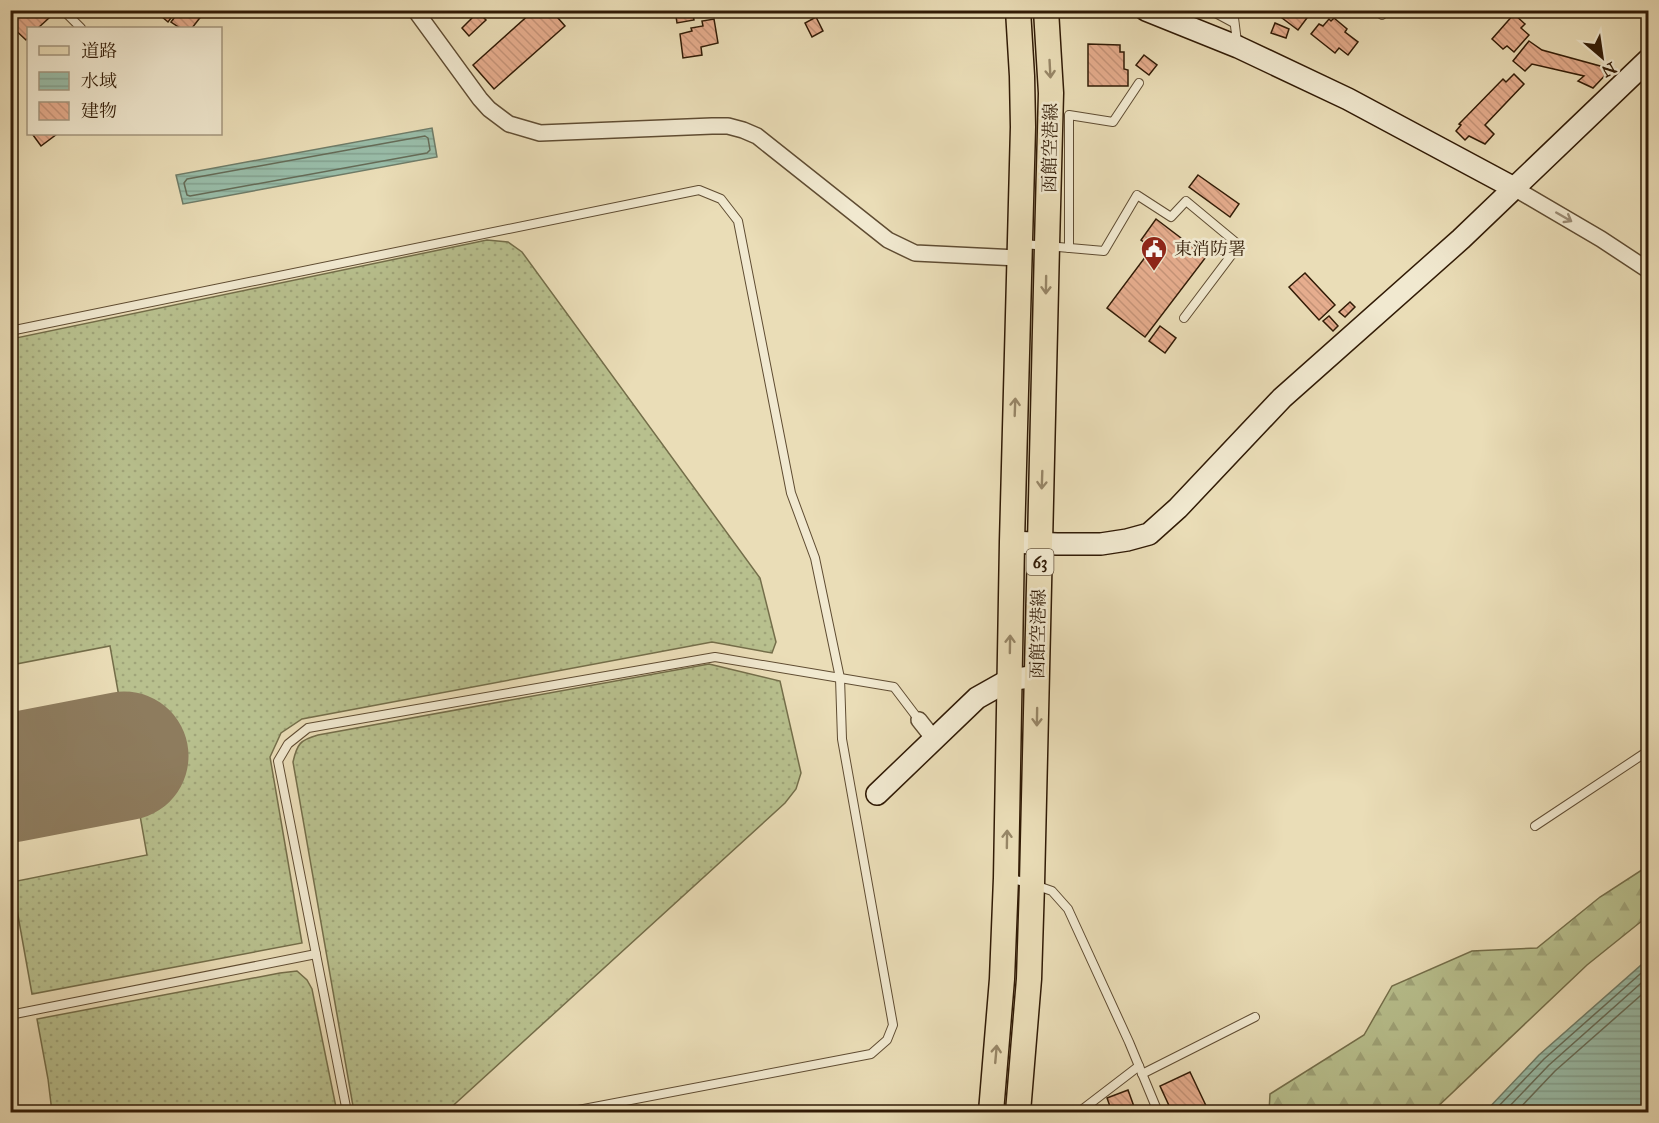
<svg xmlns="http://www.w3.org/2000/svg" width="1659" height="1123" viewBox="0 0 1659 1123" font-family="'IM FELL Great Primer','Noto Serif JP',serif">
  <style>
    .grass { fill: url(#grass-dots); stroke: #746e4a; stroke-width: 1.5 }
    .forest { fill: url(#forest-firs); stroke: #746e4a; stroke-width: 1.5 }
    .water { fill: url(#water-rules); stroke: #6f7c68; stroke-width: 1.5 }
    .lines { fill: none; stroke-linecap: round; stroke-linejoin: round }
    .shore { stroke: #656c58; stroke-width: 1.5 }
    .runway { stroke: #8e7c5e; stroke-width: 129 }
    .building { fill: url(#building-back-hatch); stroke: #311b06; stroke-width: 1.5 }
    .lane-casing { stroke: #5f4c32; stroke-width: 10 }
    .street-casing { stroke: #5f4c32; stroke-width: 18 }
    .secondary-casing { stroke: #311b06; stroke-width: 24 }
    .primary-casing { stroke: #311b06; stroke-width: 27 }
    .lane { stroke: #f1e9d0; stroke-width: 8 }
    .street { stroke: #f1e9d0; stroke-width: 15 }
    .secondary { stroke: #f1e9d0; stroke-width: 21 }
    .primary { stroke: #eaddb7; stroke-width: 24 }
    .oneway { stroke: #978667 }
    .oneway2 { stroke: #9b8c75 }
    .labels { text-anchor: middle; stroke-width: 5; stroke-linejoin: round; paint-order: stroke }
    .shield { fill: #f1e9d0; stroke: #6b5943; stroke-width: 1.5 }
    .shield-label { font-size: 16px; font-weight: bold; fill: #311b06 }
    .street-label { font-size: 18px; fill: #311b06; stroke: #f1e9d0 }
    .poi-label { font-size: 18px; fill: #311b06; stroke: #f1e9d0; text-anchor: start }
  </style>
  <defs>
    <pattern id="grass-dots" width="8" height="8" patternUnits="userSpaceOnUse" patternTransform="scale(1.5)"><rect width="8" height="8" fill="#b8c08e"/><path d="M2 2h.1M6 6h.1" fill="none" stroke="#9fa479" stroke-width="1.8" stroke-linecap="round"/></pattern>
    <pattern id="forest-firs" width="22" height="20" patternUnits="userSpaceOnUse" patternTransform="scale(1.5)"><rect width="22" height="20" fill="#b8c08e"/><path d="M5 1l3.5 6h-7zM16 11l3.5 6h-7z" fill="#9fa479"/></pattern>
    <pattern id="water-rules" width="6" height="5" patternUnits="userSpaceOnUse" patternTransform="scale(1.5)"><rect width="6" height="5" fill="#99bda9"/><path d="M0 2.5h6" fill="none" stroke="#84a290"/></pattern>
    <pattern id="building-back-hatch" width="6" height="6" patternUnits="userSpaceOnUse" patternTransform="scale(1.5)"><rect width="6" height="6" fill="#e6ad8e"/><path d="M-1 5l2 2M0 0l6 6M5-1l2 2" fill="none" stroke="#c69479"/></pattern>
  </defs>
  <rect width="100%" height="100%" fill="#eaddb7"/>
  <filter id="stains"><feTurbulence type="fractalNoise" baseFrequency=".00333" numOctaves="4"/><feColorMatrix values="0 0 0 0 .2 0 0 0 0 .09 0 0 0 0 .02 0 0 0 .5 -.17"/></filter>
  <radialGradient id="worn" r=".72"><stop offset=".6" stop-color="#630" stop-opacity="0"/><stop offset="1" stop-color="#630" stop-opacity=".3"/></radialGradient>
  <!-- grass -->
  <g class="grass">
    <polygon points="487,240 508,242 522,252 760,578 776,642 772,653 712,642 302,719 281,733 270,757 302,943 32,994 12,882 147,855 110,646 11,665 11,339"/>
    <path d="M 709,664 L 780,681 L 801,773 L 796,789 L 785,803 L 446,1112 L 354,1112 L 293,762 C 297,744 300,740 318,735 Z"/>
    <polygon points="297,971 307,980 312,989 337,1112 52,1112 48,1079 37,1019 280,973"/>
  </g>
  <!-- forest -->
  <polygon class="forest" points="1648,866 1648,916 1587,965 1432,1112 1269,1112 1270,1094 1364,1035 1392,986 1472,951 1537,948 1600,897"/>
  <!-- water -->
  <g class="water">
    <polygon points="432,128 437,157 183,204 176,175"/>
    <polygon points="1648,959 1648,1112 1485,1112 1539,1055"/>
  </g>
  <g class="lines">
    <!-- shore -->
    <g class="shore">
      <polygon points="425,136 428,138 430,150 427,153 190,196 187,195 184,183 187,179"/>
      <polyline points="1493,1112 1544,1059 1648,967"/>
      <polyline points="1504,1112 1549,1065 1648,977"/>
      <polyline points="1516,1112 1555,1071 1648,989"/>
    </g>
    <!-- runway -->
    <polyline class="runway" points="10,778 124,756"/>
  </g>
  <!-- building -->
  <g class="building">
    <polygon points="10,10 42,10 49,18 38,28 28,28 28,38 26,40 10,25"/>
    <polygon points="154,10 177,10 168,22"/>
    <polygon points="180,10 206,10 192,28 180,28 171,22"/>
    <polygon points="531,10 551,10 565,26 494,89 473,65 532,12"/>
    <polygon points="675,10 703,10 704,13 693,15 694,20 677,23"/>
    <polygon points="1279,10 1313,10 1298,30 1282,18 1285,15"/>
    <polygon points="478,12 486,20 469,36 462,28"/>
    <polygon points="1514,14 1525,24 1521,28 1529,35 1514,52 1507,46 1503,49 1492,39"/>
    <polygon points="816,17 823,31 812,37 805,23"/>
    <polygon points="1334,18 1347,29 1345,32 1358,42 1348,55 1339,48 1335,53 1311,34 1319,24 1323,26 1329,19 1331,21"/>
    <polygon points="714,19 718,43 701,47 702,55 683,58 680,34 692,31 691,28 703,26 702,21"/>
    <polygon points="1275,23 1289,29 1286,38 1271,33"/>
    <polygon points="1529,41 1542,50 1611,69 1593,88 1578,81 1584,76 1532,64 1525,71 1513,61"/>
    <polygon points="1088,44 1120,45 1120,52 1124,52 1124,69 1128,70 1128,86 1088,86"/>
    <polygon points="1144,55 1157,65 1149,75 1136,65"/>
    <polygon points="1514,74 1524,84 1485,125 1494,134 1485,144 1469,136 1465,140 1456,131 1461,125 1459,124 1503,79 1506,82"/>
    <polygon points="35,134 57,134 41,146 33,135"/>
    <polygon points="1198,175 1239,204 1230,217 1189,187"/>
    <polygon points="1156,219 1206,257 1145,337 1107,308 1152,248 1141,240"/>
    <polygon points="1305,273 1335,305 1319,320 1289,287"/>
    <polygon points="1350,302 1355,307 1345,317 1339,312"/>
    <polygon points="1329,316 1338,326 1333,331 1323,321"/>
    <polygon points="1160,326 1176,338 1165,353 1149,341"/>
    <polygon points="1190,1072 1209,1112 1172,1112 1160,1086"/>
    <polygon points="1128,1090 1136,1112 1112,1112 1107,1098"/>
  </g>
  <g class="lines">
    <!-- lane casing -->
    <g class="lane-casing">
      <g id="lane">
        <polyline points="63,10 81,28"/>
        <polyline points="1210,10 1234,23"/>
        <polyline points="1233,10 1237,42"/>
        <polyline points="1377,10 1382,15 1385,10"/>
        <polyline points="1024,244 1104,251 1137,195 1171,217 1186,201 1239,245 1184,318"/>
        <polyline points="1069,248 1069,115 1113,122 1139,83"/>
        <polyline points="10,331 699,190 721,199 738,221 791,493 815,558 840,678 842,739 893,1025 887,1040 871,1054 568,1112"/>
        <polyline points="1535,826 1648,751"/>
        <polyline points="1008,878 1032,884 1052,891 1068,909 1129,1042 1158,1112"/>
        <polyline points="10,1015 316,954"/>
        <polyline points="1142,1074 1255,1017"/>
        <polyline points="347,1112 278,761 288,744 308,728 715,657 894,687 919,720"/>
        <polyline points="1079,1112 1139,1066"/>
      </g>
    </g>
    <!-- street casing -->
    <g class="street-casing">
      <g id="street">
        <polyline points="415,10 480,99 489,109 509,124 540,133 712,126 728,126 743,130 757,136 888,240 915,253 1020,258"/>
        <polyline points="1514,188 1601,239 1648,270"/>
        <polyline points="919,720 934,739"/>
      </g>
    </g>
    <!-- secondary casing -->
    <g class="secondary-casing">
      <g id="secondary">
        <polyline points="1146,10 1238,47 1348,99 1514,188"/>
        <polyline points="1012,542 1057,544 1101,544 1127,540 1149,534 1178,508 1282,398 1461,239 1648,60"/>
        <polyline points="877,794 977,698 1009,680 1037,676"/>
      </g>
    </g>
    <!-- primary casing -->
    <g class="primary-casing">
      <g id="primary">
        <polyline points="991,1112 1002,979 1006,878 1012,542 1023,127 1022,76 1018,10"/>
        <polyline points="1018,1112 1029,979 1032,884 1047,245 1051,93 1046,10"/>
      </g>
    </g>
    <!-- lane -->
    <use href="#lane" class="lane"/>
    <!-- street -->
    <use href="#street" class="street"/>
    <!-- secondary -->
    <use href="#secondary" class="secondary"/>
    <!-- primary -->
    <use href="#primary" class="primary"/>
  </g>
  <!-- one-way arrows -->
  <defs><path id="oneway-shaft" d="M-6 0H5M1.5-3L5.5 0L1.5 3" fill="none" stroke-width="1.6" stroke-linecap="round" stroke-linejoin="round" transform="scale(1.5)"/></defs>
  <g class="oneway">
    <use href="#oneway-shaft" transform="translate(1050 69) rotate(87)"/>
    <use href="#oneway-shaft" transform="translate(1046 285) rotate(91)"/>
    <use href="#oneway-shaft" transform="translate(1015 407) rotate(-88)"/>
    <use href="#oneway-shaft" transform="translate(1042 480) rotate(92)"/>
    <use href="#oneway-shaft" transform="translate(1010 644) rotate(-89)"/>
    <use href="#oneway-shaft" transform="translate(1037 717) rotate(91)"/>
    <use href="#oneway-shaft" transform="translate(1007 839) rotate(-89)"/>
    <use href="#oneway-shaft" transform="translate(996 1054) rotate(-85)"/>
  </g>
  <use class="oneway2" href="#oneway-shaft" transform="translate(1564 217) rotate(30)"/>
  <!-- icons -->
  <defs>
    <g id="civic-pin" transform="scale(1.35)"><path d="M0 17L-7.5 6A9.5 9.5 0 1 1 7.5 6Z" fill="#8f2418" stroke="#f1e9d0"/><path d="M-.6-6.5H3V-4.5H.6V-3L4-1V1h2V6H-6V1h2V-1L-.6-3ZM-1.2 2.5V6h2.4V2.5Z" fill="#fff"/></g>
  </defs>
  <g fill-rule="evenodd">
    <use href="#civic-pin" x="1154" y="249"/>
  </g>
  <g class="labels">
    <!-- shield labels -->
    <rect class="shield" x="1026.5" y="549" width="27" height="26" rx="4.5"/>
    <g class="shield-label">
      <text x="1040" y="568">63</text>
    </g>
    <!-- street labels -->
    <g class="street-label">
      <text transform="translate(1050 148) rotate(-89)" y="6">函館空港線</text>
      <text transform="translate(1038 634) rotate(-89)" y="6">函館空港線</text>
    </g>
    <!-- poi labels -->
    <g class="poi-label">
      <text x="1174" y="255">東消防署</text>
    </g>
  </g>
  <!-- margin -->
  <rect width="1659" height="1123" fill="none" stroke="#eaddb7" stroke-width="36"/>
  <rect x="12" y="12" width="1635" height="1099" fill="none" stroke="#311b06" stroke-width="3"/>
  <rect x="18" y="18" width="1623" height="1087" fill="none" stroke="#311b06" stroke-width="1.5"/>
  <!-- legend -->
  <rect x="27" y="27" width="195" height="108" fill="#f1e9d0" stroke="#a4977f" stroke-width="1.5"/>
  <rect x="39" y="46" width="30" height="9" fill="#eaddb7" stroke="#a4977f" stroke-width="1.5"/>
  <text x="81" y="57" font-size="18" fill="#311b06">道路</text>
  <rect x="39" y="72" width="30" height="18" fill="url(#water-rules)" stroke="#a4977f" stroke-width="1.5"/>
  <text x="81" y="87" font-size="18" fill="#311b06">水域</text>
  <rect x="39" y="102" width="30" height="18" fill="url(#building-back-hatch)" stroke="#a4977f" stroke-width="1.5"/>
  <text x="81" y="117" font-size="18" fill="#311b06">建物</text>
  <!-- north arrow -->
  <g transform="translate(1602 57) rotate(151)" stroke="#f1e9d0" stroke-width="4.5" paint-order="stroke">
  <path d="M0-4.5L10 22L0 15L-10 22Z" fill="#311b06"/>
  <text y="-9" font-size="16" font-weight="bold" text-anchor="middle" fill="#311b06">N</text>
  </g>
  <rect width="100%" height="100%" filter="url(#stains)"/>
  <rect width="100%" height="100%" fill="url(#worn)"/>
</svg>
